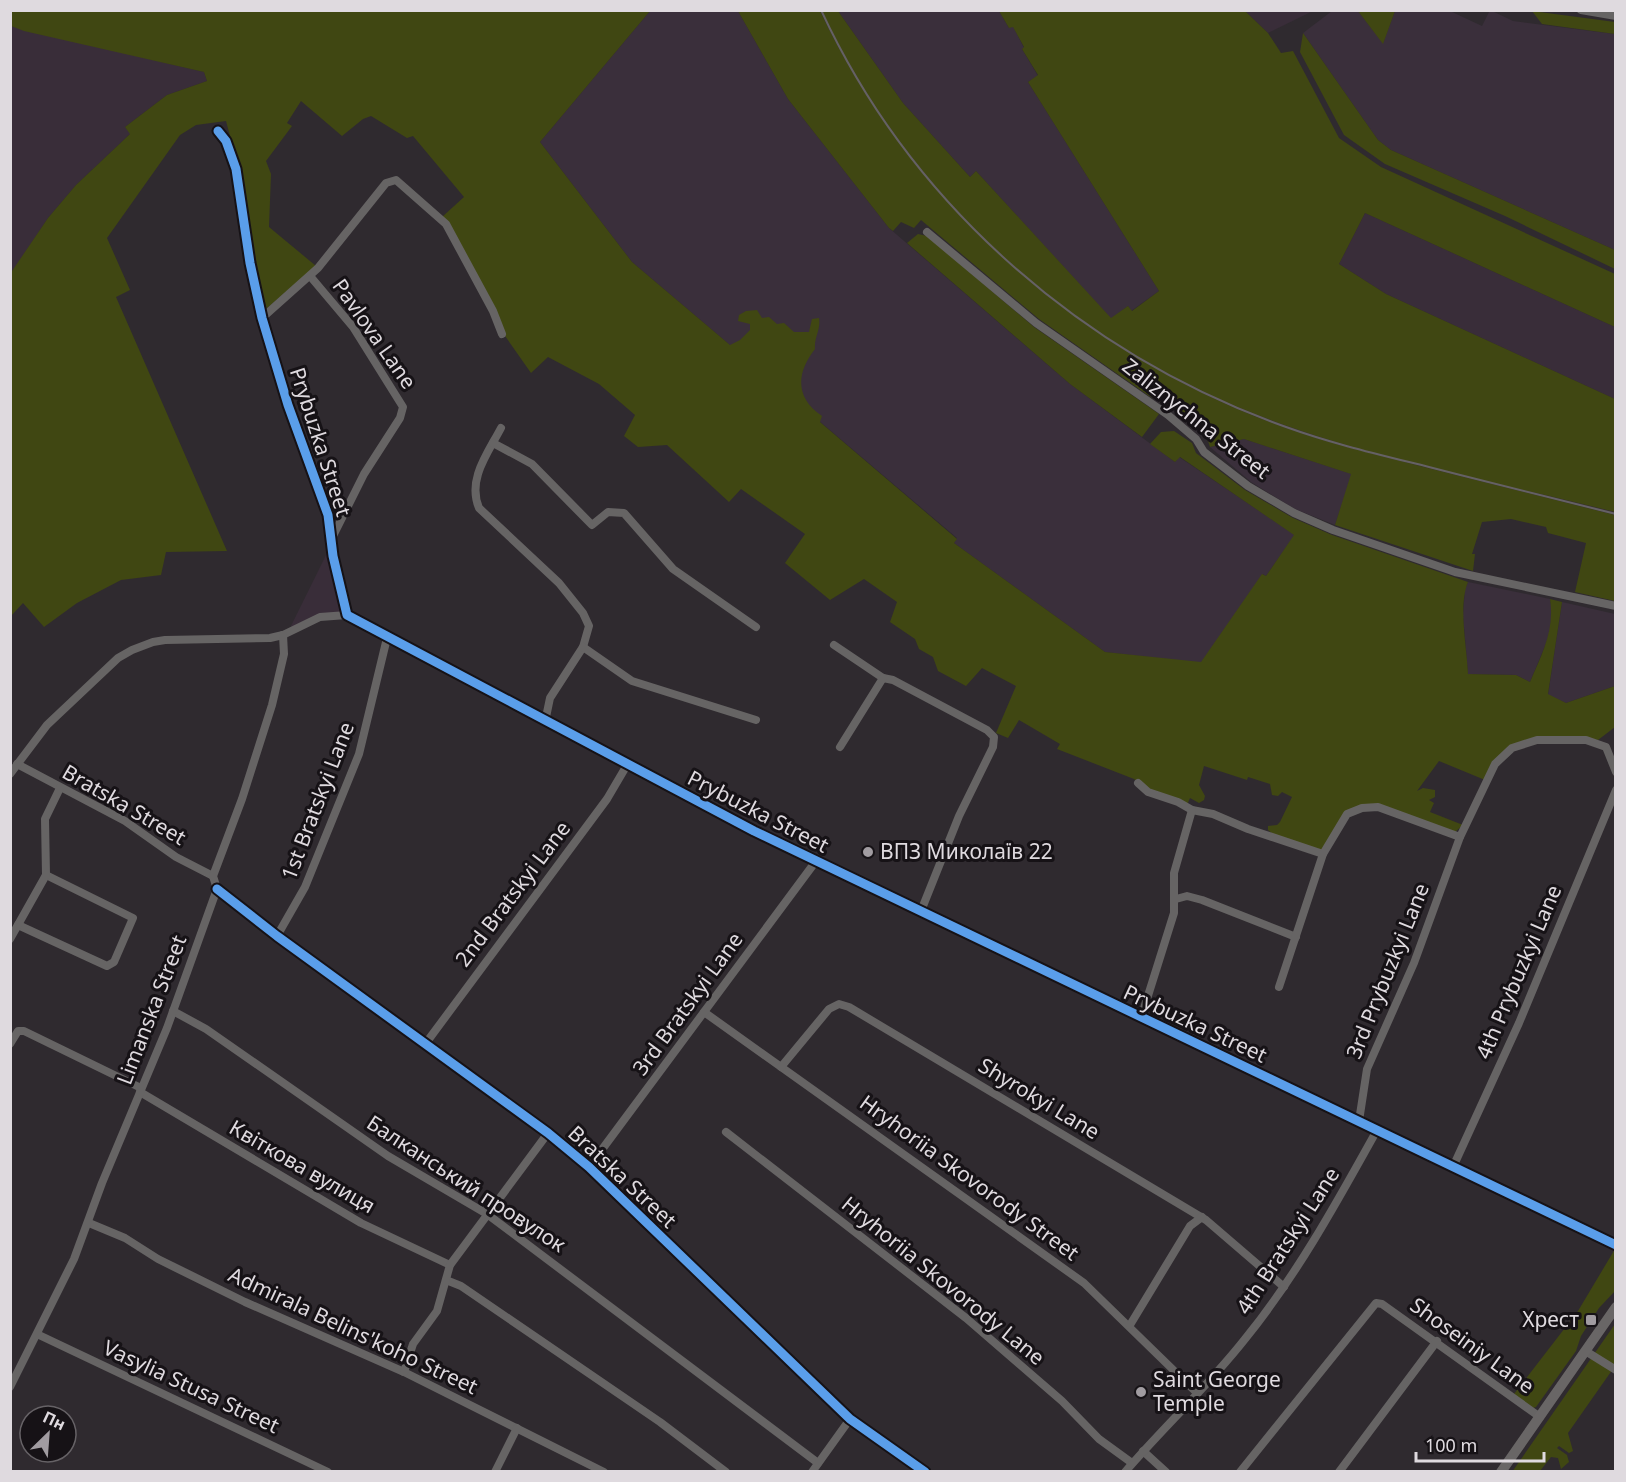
<svg xmlns="http://www.w3.org/2000/svg" width="1626" height="1482" viewBox="0 0 1626 1482" font-family="'Noto Sans',sans-serif">
  <style>
    .commercial { fill: #392d39 }
    .built { fill: #3a2f3b }
    .green { fill: #404712 }
    .lines { fill: none; stroke-linecap: round; stroke-linejoin: round }
    .street { stroke: #666464; stroke-width: 8 }
    .secondary { stroke: #696666; stroke-width: 10 }
    .rail { stroke: #656164; stroke-width: 2 }
    .cycleway-casing { stroke: #161216; stroke-width: 13 }
    .cycleway { stroke: #5a9eea; stroke-width: 9 }
    .poi-dot { fill: #a19ca1; stroke: #161216; stroke-width: 2 }
    .labels { text-anchor: middle; stroke-width: 6; stroke-linejoin: round; paint-order: stroke }
    .street-label { font-size: 21px; fill: #dfdadf; stroke: #161216 }
    .poi-label { font-size: 21px; fill: #dfdadf; stroke: #161216; text-anchor: start }
  </style>
  <rect width="100%" height="100%" fill="#2f2a2f"/>
  <!-- commercial -->
  <g class="commercial">
    <polygon points="1245,11 1313,11 1268,33"/>
    <polygon points="11,26 204,72 207,81 167,95 125,127 131,133 76,185 48,218 11,274"/>
    <polygon points="1365,213 1615,327 1615,399 1386,294 1339,264"/>
    <polygon points="330,547 343,612 311,618 290,628"/>
  </g>
  <!-- built -->
  <g class="built">
    <polygon points="1490,10 1513,21 1615,34 1615,250 1391,150 1378,140 1303,33 1332,11 1358,11 1383,43 1395,11 1450,11 1482,26"/>
    <polygon points="650,11 738,11 788,99 889,228 1070,384 1175,462 1179,457 1295,535 1266,576 1263,574 1201,663 1105,652 954,543 957,538 632,262 540,142"/>
    <polygon points="820,11 876,109 943,195 1014,267 1084,323 1124,349 1176,378 1357,448 1615,512 1615,515 1384,457 1288,429 1220,402 1175,379 1123,350 1049,298 1013,268 943,196 875,109"/>
    <polygon points="838,11 999,11 1009,28 1013,26 1024,48 1022,49 1038,76 1028,82 1159,291 1131,311 1128,306 1111,319 976,171 970,177 903,103"/>
    <polygon points="1244,439 1352,474 1335,525 1295,509 1251,482 1210,447"/>
    <polygon points="1468,582 1550,599 1553,617 1550,634 1530,682 1516,675 1468,674 1463,615 1465,589"/>
    <polygon points="1562,602 1615,614 1615,686 1566,703 1548,695"/>
  </g>
  <!-- green -->
  <g class="green">
    <path d="M 12,11 L 650,11 L 540,142 L 632,262 L 730,345 L 740,340 L 750,330 L 750,324 L 738,321 L 739,315 L 746,311 L 757,310 L 762,318 L 769,317 L 777,324 L 784,323 L 794,332 L 809,332 L 812,319 L 819,318 C 821,330 814,337 815,349 C 796,373 795,398 822,416 L 820,422 L 957,539 L 954,543 L 1105,652 L 1201,662 L 1262,574 L 1266,576 L 1294,535 L 1180,457 L 1175,462 L 1150,444 L 1161,432 L 1174,431 L 1192,443 L 1196,453 L 1245,490 L 1293,518 L 1332,535 L 1468,582 C 1458,606 1467,647 1468,674 L 1516,675 L 1530,682 C 1542,654 1555,630 1550,599 L 1562,602 L 1548,694 L 1566,703 L 1615,686 L 1615,727 L 1598,740 L 1586,738 L 1511,747 L 1485,780 L 1439,761 L 1417,791 L 1423,788 L 1435,790 L 1435,797 L 1429,800 L 1434,803 L 1430,812 L 1463,825 L 1455,832 L 1384,807 L 1356,808 L 1320,851 L 1274,835 L 1268,830 L 1268,826 L 1277,825 L 1280,822 L 1292,797 L 1282,792 L 1278,796 L 1272,795 L 1270,784 L 1248,777 L 1247,780 L 1204,766 L 1199,785 L 1205,796 L 1204,800 L 1199,803 L 1190,798 L 1187,805 L 1151,791 L 1134,779 L 1057,749 L 1060,744 L 1019,720 L 1008,738 L 996,733 L 1016,686 L 982,668 L 966,686 L 938,671 L 933,657 L 919,649 L 915,639 L 890,622 L 897,602 L 864,579 L 830,600 L 785,563 L 805,534 L 741,489 L 729,502 L 667,445 L 638,447 L 624,436 L 635,415 L 599,384 L 548,357 L 531,373 L 503,333 L 442,217 L 464,197 L 413,136 L 407,138 L 371,116 L 363,119 L 342,136 L 301,101 L 287,123 L 292,126 L 266,161 L 271,174 L 269,227 L 316,266 L 266,309 L 253,264 L 243,185 L 226,121 L 196,125 L 180,135 L 107,238 L 130,290 L 116,297 L 227,551 L 166,552 L 161,575 L 121,580 L 77,603 L 44,627 L 23,603 L 11,616 L 10,274 L 48,218 L 76,185 L 130,134 L 125,127 L 167,95 L 207,81 L 204,72 L 24,31 L 11,26 Z"/>
    <path d="M 738,11 L 820,11 C 913,206 1083,355 1286,428 C 1331,444 1378,455 1424,467 C 1488,483 1552,499 1615,515 L 1615,601 L 1575,592 L 1586,543 L 1548,533 L 1546,527 L 1511,519 L 1482,522 L 1472,554 L 1475,554 L 1473,571 L 1335,525 L 1351,474 L 1244,439 L 1210,447 L 1207,438 L 1208,424 L 1149,396 L 1039,319 L 921,220 L 914,228 L 901,222 L 893,231 L 889,228 L 788,99 Z"/>
    <path d="M 822,11 L 838,11 L 903,103 L 970,177 L 976,171 L 1111,318 L 1128,306 L 1132,311 L 1159,291 L 1028,82 L 1038,75 L 1022,49 L 1024,47 L 1013,27 L 1009,28 L 999,11 L 1245,11 L 1268,33 L 1281,53 L 1293,51 L 1339,138 L 1381,167 L 1615,274 L 1615,327 L 1365,213 L 1339,264 L 1386,294 L 1615,399 L 1615,512 C 1507,485 1391,463 1287,426 C 1084,355 913,205 822,11 Z"/>
    <polygon points="1358,11 1395,11 1383,44"/>
    <polygon points="1532,11 1615,22 1615,34 1542,24"/>
    <polygon points="1303,33 1378,140 1391,150 1615,250 1615,269 1505,216 1385,164 1344,135 1300,52"/>
    <polygon points="918,234 927,236 1034,327 1159,414 1142,437 1070,384 907,243"/>
    <polygon points="1615,1249 1615,1291 1599,1308 1581,1336 1576,1351 1536,1407 1533,1408 1514,1394 1578,1311"/>
    <polygon points="1615,1324 1615,1366 1568,1433 1573,1451 1569,1453 1559,1446 1557,1448 1567,1455 1569,1462 1561,1469 1558,1458 1551,1457 1540,1471 1512,1472"/>
  </g>
  <g class="lines">
    <!-- street -->
    <g class="street">
      <polyline points="1581,10 1616,16"/>
      <polyline points="927,232 1036,323 1168,415 1196,439 1204,452 1248,486 1294,513 1333,530 1455,572 1616,606"/>
      <polyline points="310,276 353,327 403,407 400,418 364,474 332,538"/>
      <polyline points="262,318 318,268 386,183 396,180 446,224 493,311 502,334"/>
      <path d="M 501,428 C 488,453 467,479 479,508 L 559,583 L 583,613 L 589,626 L 583,647 L 550,698 L 545,722"/>
      <polyline points="493,443 532,464 592,525 608,512 624,513 673,569 756,627"/>
      <polyline points="834,645 883,678 893,680 987,730 994,737 993,747 959,816 921,911"/>
      <polyline points="583,647 632,681 756,720"/>
      <polyline points="840,747 883,678"/>
      <polyline points="17,764 125,821 176,857 213,876"/>
      <polyline points="10,774 47,725 118,658 132,650 153,642 165,640 270,638 283,635 320,617 347,615 333,556 328,515 288,405 262,318 250,263 236,169 226,141 218,131"/>
      <polyline points="1138,783 1148,792 1178,802 1192,810 1213,814 1248,829 1323,854"/>
      <polyline points="217,889 277,936 548,1133 589,1167 850,1419 925,1472"/>
      <polyline points="1176,899 1187,896 1202,900 1296,937"/>
      <polyline points="18,925 107,966 114,962 133,918 46,875"/>
      <polyline points="277,936 305,887 359,754 387,638"/>
      <polyline points="10,939 46,875 45,819 60,788"/>
      <polyline points="1279,987 1323,854 1347,814 1362,808 1378,807 1460,837"/>
      <polyline points="173,1011 206,1029 388,1156 487,1214 818,1463"/>
      <polyline points="704,1012 1084,1283 1197,1393"/>
      <polyline points="1141,1018 1174,913 1174,873 1192,810"/>
      <polyline points="426,1043 607,799 627,765"/>
      <polyline points="10,1044 18,1031 24,1031 141,1088"/>
      <polyline points="781,1067 829,1009 839,1004 849,1007 1206,1220 1284,1287"/>
      <polyline points="140,1092 361,1223 450,1265"/>
      <polyline points="1359,1121 1367,1069 1414,963 1460,837 1495,764 1512,748 1537,740 1586,740 1606,747 1616,772"/>
      <polyline points="726,1132 966,1318 1062,1401 1099,1439 1132,1463"/>
      <polyline points="589,1167 816,861"/>
      <polyline points="1453,1167 1519,1023 1616,790"/>
      <polyline points="89,1223 125,1238 158,1259 245,1302 404,1372 604,1472"/>
      <polyline points="446,1280 461,1286 660,1422 726,1472"/>
      <polyline points="1130,1325 1190,1226 1202,1217"/>
      <polyline points="39,1335 328,1472"/>
      <polyline points="1587,1352 1616,1370"/>
      <polyline points="404,1372 413,1344 437,1311 450,1265 548,1133"/>
      <polyline points="10,1387 74,1259 102,1183 167,1028 217,889 213,876 242,799 272,705 284,654 283,635"/>
      <polyline points="1143,1451 1166,1472"/>
      <polyline points="495,1472 517,1428"/>
      <polyline points="812,1472 850,1419"/>
      <path d="M 1125,1472 C 1164,1427 1208,1386 1245,1339 C 1297,1275 1337,1202 1377,1130"/>
      <polyline points="1240,1472 1376,1303 1382,1304 1540,1417"/>
      <polyline points="1339,1472 1437,1341"/>
    </g>
    <!-- secondary -->
    <g class="secondary">
      <polyline points="347,615 754,831 1616,1245"/>
      <polyline points="1501,1472 1616,1307"/>
    </g>
    <!-- rail -->
    <path class="rail" d="M 821,10 C 912,206 1084,355 1286,427 C 1333,444 1381,455 1429,467 C 1491,483 1553,498 1616,514"/>
    <!-- cycleway casing -->
    <g class="cycleway-casing">
      <g id="cycleway">
        <polyline points="218,131 226,141 236,169 250,263 262,318 288,405 328,515 333,556 347,615 754,831 1616,1245"/>
        <polyline points="217,889 277,936 548,1133 589,1167 850,1419 925,1472"/>
      </g>
    </g>
    <!-- cycleway -->
    <use href="#cycleway" class="cycleway"/>
  </g>
  <!-- markers -->
  <g class="poi-dot">
    <circle cx="868" cy="852" r="6"/>
    <rect x="1585" y="1314" width="12" height="12" rx="3"/>
    <circle cx="1141" cy="1392" r="6"/>
  </g>
  <g class="labels">
    <!-- street labels -->
    <g class="street-label">
      <text transform="translate(374 334) rotate(55)" y="7">Pavlova Lane</text>
      <text transform="translate(1196 419) rotate(38)" y="7">Zaliznychna Street</text>
      <text transform="translate(320 442) rotate(72)" y="7">Prybuzka Street</text>
      <text transform="translate(318 801) rotate(-69)" y="7">1st Bratskyi Lane</text>
      <text transform="translate(124 805) rotate(30)" y="7">Bratska Street</text>
      <text transform="translate(758 812) rotate(27)" y="7">Prybuzka Street</text>
      <text transform="translate(513 894) rotate(-53)" y="7">2nd Bratskyi Lane</text>
      <text transform="translate(1388 971) rotate(-68)" y="7">3rd Prybuzkyi Lane</text>
      <text transform="translate(1519 972) rotate(-67)" y="7">4th Prybuzkyi Lane</text>
      <text transform="translate(688 1004) rotate(-54)" y="7">3rd Bratskyi Lane</text>
      <text transform="translate(152 1010) rotate(-69)" y="7">Limanska Street</text>
      <text transform="translate(1195 1024) rotate(25)" y="7">Prybuzka Street</text>
      <text transform="translate(1039 1099) rotate(31)" y="7">Shyrokyi Lane</text>
      <text transform="translate(302 1167) rotate(30)" y="7">Квіткова вулиця</text>
      <text transform="translate(622 1177) rotate(43)" y="7">Bratska Street</text>
      <text transform="translate(969 1178) rotate(36)" y="7">Hryhoriia Skovorody Street</text>
      <text transform="translate(466 1184) rotate(33)" y="7">Балканський провулок</text>
      <text transform="translate(1288 1241) rotate(-57)" y="7">4th Bratskyi Lane</text>
      <text transform="translate(943 1281) rotate(39)" y="7">Hryhoriia Skovorody Lane</text>
      <text transform="translate(353 1331) rotate(25)" y="7">Admirala Belins'koho Street</text>
      <text transform="translate(1472 1346) rotate(36)" y="7">Shoseiniy Lane</text>
      <text transform="translate(191 1387) rotate(25)" y="7">Vasylia Stusa Street</text>
    </g>
    <!-- poi labels -->
    <g class="poi-label">
      <text x="880" y="859">ВПЗ Миколаїв 22</text>
      <text x="1579" y="1327" text-anchor="end">Хрест</text>
      <text x="1153" y="1387">Saint George<tspan x="1153" dy="24">Temple</tspan></text>
    </g>
  </g>
  <!-- border -->
  <rect width="1626" height="1482" fill="none" stroke="#dfdadf" stroke-width="24"/>
  <!-- north arrow -->
  <g transform="translate(48 1434) rotate(25)"><circle r="28" fill="#161216" stroke="#666266" stroke-width="1.5"/>
  <path d="M0-4.5L10 22L0 15L-10 22Z" fill="#a19ca1"/>
  <text y="-9" font-size="16" font-weight="bold" text-anchor="middle" fill="#dfdadf">Пн</text>
  </g>
  <!-- scale -->
  <path d="M1416 1452v9h128v-9" fill="none" stroke="#dfdadf" stroke-width="3"/>
  <text x="1425" y="1452" font-size="18" fill="#dfdadf" stroke="#161216" stroke-width="4.5" paint-order="stroke">100 m</text>
</svg>
